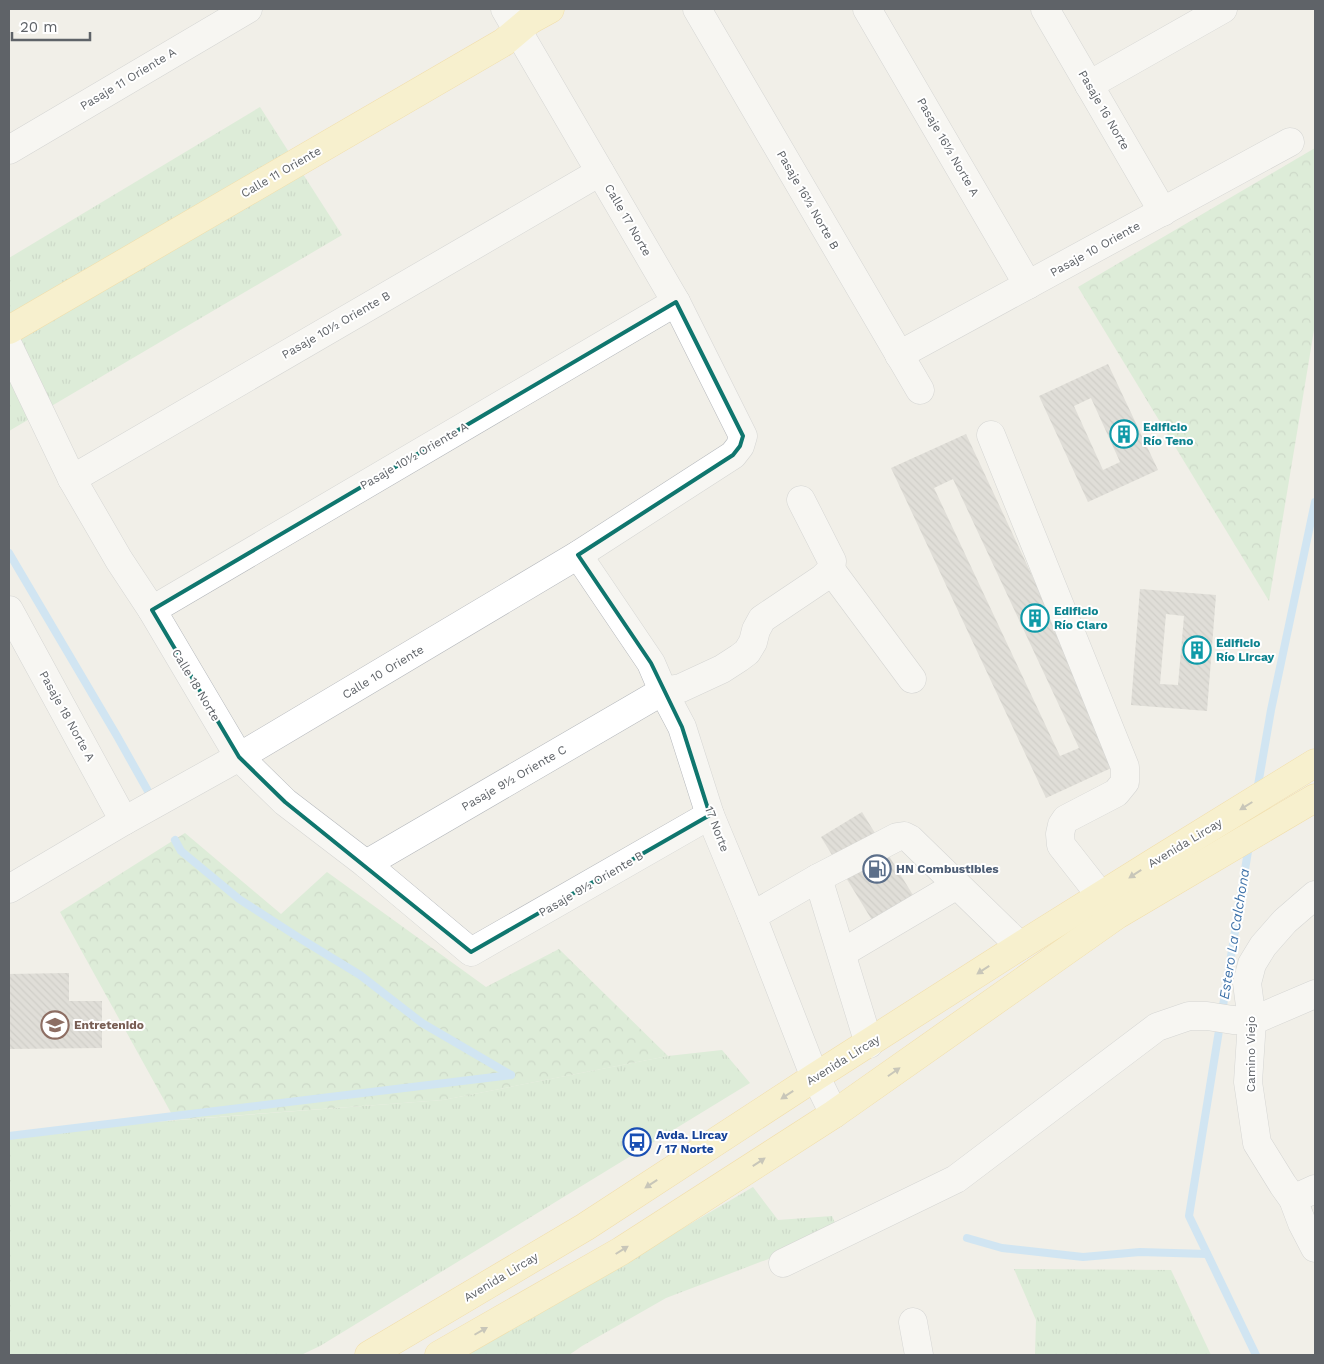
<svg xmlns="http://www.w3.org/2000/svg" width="1324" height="1364" viewBox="0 0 1324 1364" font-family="'Work Sans',sans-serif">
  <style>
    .grass { fill: url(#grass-tufts) }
    .park { fill: url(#park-crowns) }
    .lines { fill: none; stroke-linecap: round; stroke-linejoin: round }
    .stream { stroke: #aadaff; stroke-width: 8 }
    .building { fill: url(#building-back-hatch); fill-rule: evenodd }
    .minor-casing { stroke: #b5b8bc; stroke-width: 29 }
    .major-casing { stroke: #f2c960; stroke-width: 29 }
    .minor { stroke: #fff; stroke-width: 28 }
    .major { stroke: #fff2af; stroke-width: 28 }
    .oneway { fill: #979581 }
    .marked { fill: none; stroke: #0f766e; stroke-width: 4; stroke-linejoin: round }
    .labels { text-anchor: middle; stroke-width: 4; stroke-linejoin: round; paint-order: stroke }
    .street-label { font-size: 12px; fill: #5f6368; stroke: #fff }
    .culture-label { font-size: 12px; font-weight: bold; fill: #0d838f; stroke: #fff; text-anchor: start }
    .service-label { font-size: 12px; font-weight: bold; fill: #4e5e75; stroke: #fff; text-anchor: start }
    .education-label { font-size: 12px; font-weight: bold; fill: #785e54; stroke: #fff; text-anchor: start }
    .transit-label { font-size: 12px; font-weight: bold; fill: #164399; stroke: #fff; text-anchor: start }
    .water-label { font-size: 14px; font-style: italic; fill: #4174aa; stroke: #fff }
  </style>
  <defs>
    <pattern id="grass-tufts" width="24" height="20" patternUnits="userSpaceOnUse" patternTransform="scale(1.25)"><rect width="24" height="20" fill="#c5e8c5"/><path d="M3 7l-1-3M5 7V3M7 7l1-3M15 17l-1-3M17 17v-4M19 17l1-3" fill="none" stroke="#a3c0a4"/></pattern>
    <pattern id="park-crowns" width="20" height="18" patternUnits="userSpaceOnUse" patternTransform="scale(1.25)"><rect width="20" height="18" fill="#c5e8c5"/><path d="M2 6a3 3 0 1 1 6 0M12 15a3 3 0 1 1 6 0" fill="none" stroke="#a3c0a4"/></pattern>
    <pattern id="building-back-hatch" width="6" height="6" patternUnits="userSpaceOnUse" patternTransform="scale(1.25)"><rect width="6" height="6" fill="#cccac5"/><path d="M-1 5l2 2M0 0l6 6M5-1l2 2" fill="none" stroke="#a9a8a4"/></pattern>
  </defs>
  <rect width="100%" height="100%" fill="#f1efe8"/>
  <!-- grass -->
  <g class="grass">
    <polygon points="260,107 342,235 9,431 9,258"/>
    <polygon points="722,1050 750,1083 320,1346 301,1355 9,1355 9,1133 443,1100 668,1056"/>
    <polygon points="753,1187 778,1220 832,1216 839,1232 666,1298 582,1346 569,1355 467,1355"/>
    <polygon points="1014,1269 1171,1270 1211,1355 1035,1355 1036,1320"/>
  </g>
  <!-- park -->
  <g class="park">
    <polygon points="1315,148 1315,324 1269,601 1078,287"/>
    <polygon points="185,833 281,914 327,872 486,987 559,949 668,1056 443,1100 175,1120 60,912"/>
  </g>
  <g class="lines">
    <!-- stream -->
    <g class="stream">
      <polyline points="9,553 117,736 153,800"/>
      <polyline points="1257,791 1271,710 1315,502"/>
      <polyline points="175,840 181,851 239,899 301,939 360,975 422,1023 511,1075"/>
      <polyline points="1249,845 1189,1216 1256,1355"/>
      <polyline points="9,1136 511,1075"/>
      <polyline points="967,1238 1002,1248 1083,1257 1140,1252 1207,1254"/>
    </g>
  </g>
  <!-- building -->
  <g class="building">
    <path d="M 1108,364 L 1158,470 L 1088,502 L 1039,396 ZM 1091,398 L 1120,462 L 1103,470 L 1074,406 Z"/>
    <path d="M 966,434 L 1120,764 L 1046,798 L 891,468 ZM 953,479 L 1079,748 L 1060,756 L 934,488 Z"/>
    <path d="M 1140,589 L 1216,595 L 1207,711 L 1131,705 ZM 1166,614 L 1184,616 L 1178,685 L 1160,684 Z"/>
    <polygon points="862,812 916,900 875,925 821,837"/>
    <polygon points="69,973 69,1001 102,1001 102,1048 9,1049 9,974"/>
  </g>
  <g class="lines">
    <!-- minor casing -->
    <g class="minor-casing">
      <g id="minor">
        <polyline points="697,9 920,390"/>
        <polyline points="867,9 1028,285"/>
        <polyline points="1045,9 1163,212"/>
        <polyline points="1089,85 1223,9"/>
        <polyline points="9,150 248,9"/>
        <polyline points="9,347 72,479 119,560 152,610 239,757 285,802 366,864 471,952 710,815"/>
        <polyline points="899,355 1290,142"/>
        <polyline points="991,435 1125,767 1125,782 1116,793 1066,819 1062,825 1060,834 1061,845 1101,896"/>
        <polyline points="72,479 600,172"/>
        <polyline points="578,555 651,663 663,691 682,727 710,815 752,916 810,1065 834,1114"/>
        <polyline points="831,570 912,679"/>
        <polyline points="9,610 124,821"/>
        <polyline points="152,610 676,302"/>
        <polyline points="366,864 663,691 681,688 722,669 739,658 747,652 753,642 756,630 762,619 823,578 831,570 832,561 801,500"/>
        <polyline points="9,889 124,821 239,757 578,555 733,455 740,446 743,436 676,302 505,9"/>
        <polyline points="1315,895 1285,921 1263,946 1252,964 1247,983 1252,1021 1248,1082 1257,1143 1283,1185 1293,1199 1302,1223 1315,1248"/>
        <polyline points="752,916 818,878"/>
        <polyline points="842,953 957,885"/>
        <polyline points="869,1044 818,878 897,837 904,836 910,839 1020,946"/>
        <polyline points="1293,1199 1315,1189"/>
        <polyline points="783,1263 956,1179 1157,1027 1189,1016 1207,1016 1233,1020 1252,1021 1315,994"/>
        <polyline points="913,1322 919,1355"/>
      </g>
    </g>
    <!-- major casing -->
    <g class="major-casing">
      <g id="major">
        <polyline points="9,330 504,42 530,20 550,9"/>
        <polyline points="369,1355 585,1227 815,1077 1020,946 1156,861 1315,763"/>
        <polyline points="439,1355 621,1251 834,1114 1117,915 1315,798"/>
      </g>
    </g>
    <!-- minor -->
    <use href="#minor" class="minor"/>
    <!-- major -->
    <use href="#major" class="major"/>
  </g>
  <!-- one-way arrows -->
  <defs><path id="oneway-solid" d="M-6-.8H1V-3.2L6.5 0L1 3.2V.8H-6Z" transform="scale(1.25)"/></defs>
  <g class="oneway">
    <use href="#oneway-solid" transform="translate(1246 806) rotate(148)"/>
    <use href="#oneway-solid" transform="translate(1135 874) rotate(147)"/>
    <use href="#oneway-solid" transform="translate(983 970) rotate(147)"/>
    <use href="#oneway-solid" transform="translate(894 1072) rotate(-35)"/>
    <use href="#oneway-solid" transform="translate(787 1095) rotate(147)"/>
    <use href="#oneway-solid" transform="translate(759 1162) rotate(-33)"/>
    <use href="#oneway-solid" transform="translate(651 1184) rotate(147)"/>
    <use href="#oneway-solid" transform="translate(622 1250) rotate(-32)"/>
    <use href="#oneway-solid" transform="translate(481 1331) rotate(-30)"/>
  </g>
  <!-- marked area -->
  <path d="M0 0H1324V1364H0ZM 676,302 L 743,436 L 740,446 L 733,455 L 578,555 L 651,663 L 682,727 L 710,815 L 471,952 L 285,802 L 239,757 L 152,610 Z" fill="#f1efe8" fill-opacity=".55" fill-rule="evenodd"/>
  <path class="marked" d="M 676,302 L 743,436 L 740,446 L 733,455 L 578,555 L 651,663 L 682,727 L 710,815 L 471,952 L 285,802 L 239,757 L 152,610 Z"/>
  <!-- icons -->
  <defs>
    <g id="building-ring" transform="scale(1.4375)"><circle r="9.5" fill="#fff" stroke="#0f9aa8" stroke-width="1.5"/><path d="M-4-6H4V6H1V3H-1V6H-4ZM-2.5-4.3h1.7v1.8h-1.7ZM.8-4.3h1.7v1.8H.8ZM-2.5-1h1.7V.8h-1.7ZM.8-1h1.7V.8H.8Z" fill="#0f9aa8"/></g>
    <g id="fuel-ring" transform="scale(1.4375)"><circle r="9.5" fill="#fff" stroke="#5c6f8a" stroke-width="1.5"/><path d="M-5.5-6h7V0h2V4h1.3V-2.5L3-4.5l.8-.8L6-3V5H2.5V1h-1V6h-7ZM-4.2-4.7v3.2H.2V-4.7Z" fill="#5c6f8a"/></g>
    <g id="school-ring" transform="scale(1.4375)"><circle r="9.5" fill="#fff" stroke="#8d6e63" stroke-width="1.5"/><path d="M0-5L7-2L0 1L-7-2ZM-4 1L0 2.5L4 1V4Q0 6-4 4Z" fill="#8d6e63"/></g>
    <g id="bus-ring" transform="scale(1.4375)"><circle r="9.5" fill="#fff" stroke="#1a4fb4" stroke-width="1.5"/><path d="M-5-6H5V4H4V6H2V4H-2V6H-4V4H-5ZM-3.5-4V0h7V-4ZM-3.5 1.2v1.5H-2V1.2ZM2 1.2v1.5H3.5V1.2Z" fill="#1a4fb4"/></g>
  </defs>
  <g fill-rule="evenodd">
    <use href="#building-ring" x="1124" y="434"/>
    <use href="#building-ring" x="1035" y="618"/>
    <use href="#building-ring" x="1197" y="650"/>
    <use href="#fuel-ring" x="877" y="869"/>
    <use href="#school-ring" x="55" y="1025"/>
    <use href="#bus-ring" x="637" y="1142"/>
  </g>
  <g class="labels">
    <!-- street labels -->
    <g class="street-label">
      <text transform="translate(128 79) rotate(-31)" y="4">Pasaje 11 Oriente A</text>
      <text transform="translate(1104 110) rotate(60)" y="4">Pasaje 16 Norte</text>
      <text transform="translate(948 147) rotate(60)" y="4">Pasaje 16½ Norte A</text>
      <text transform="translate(281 172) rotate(-30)" y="4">Calle 11 Oriente</text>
      <text transform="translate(808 200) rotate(60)" y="4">Pasaje 16½ Norte B</text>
      <text transform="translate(628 220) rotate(60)" y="4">Calle 17 Norte</text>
      <text transform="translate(1095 249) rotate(-29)" y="4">Pasaje 10 Oriente</text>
      <text transform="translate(336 325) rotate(-30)" y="4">Pasaje 10½ Oriente B</text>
      <text transform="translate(414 456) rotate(-30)" y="4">Pasaje 10½ Oriente A</text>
      <text transform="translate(383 672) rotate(-31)" y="4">Calle 10 Oriente</text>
      <text transform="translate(196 685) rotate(59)" y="4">Calle 18 Norte</text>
      <text transform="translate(67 716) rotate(61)" y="4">Pasaje 18 Norte A</text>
      <text transform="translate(514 778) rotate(-30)" y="4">Pasaje 9½ Oriente C</text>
      <text transform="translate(717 829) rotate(69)" y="4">17 Norte</text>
      <text transform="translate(1185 843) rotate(-31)" y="4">Avenida Lircay</text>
      <text transform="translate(591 884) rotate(-30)" y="4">Pasaje 9½ Oriente B</text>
      <text transform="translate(1251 1054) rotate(-90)" y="4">Camino Viejo</text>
      <text transform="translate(843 1060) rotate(-32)" y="4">Avenida Lircay</text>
      <text transform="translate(501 1277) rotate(-31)" y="4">Avenida Lircay</text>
    </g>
    <!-- culture labels -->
    <g class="culture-label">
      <text x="1143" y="431">Edificio<tspan x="1143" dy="14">Río Teno</tspan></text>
      <text x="1054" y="615">Edificio<tspan x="1054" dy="14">Río Claro</tspan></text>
      <text x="1216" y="647">Edificio<tspan x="1216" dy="14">Río Lircay</tspan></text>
    </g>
    <!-- service labels -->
    <g class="service-label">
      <text x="896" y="873">HN Combustibles</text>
    </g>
    <!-- education labels -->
    <g class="education-label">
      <text x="74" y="1029">Entretenido</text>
    </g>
    <!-- transit labels -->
    <g class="transit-label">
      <text x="656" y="1139">Avda. Lircay<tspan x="656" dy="14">/ 17 Norte</tspan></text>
    </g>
    <!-- water labels -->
    <g class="water-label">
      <text transform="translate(1234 934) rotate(-81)" y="5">Estero La Calchona</text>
    </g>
  </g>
  <!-- border -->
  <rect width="1324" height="1364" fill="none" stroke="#5f6368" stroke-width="20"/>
  <!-- scale -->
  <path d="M12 32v8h78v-8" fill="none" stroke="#5f6368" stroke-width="2.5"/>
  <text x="20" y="32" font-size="15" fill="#5f6368" stroke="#ffffff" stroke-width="4" paint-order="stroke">20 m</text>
</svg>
